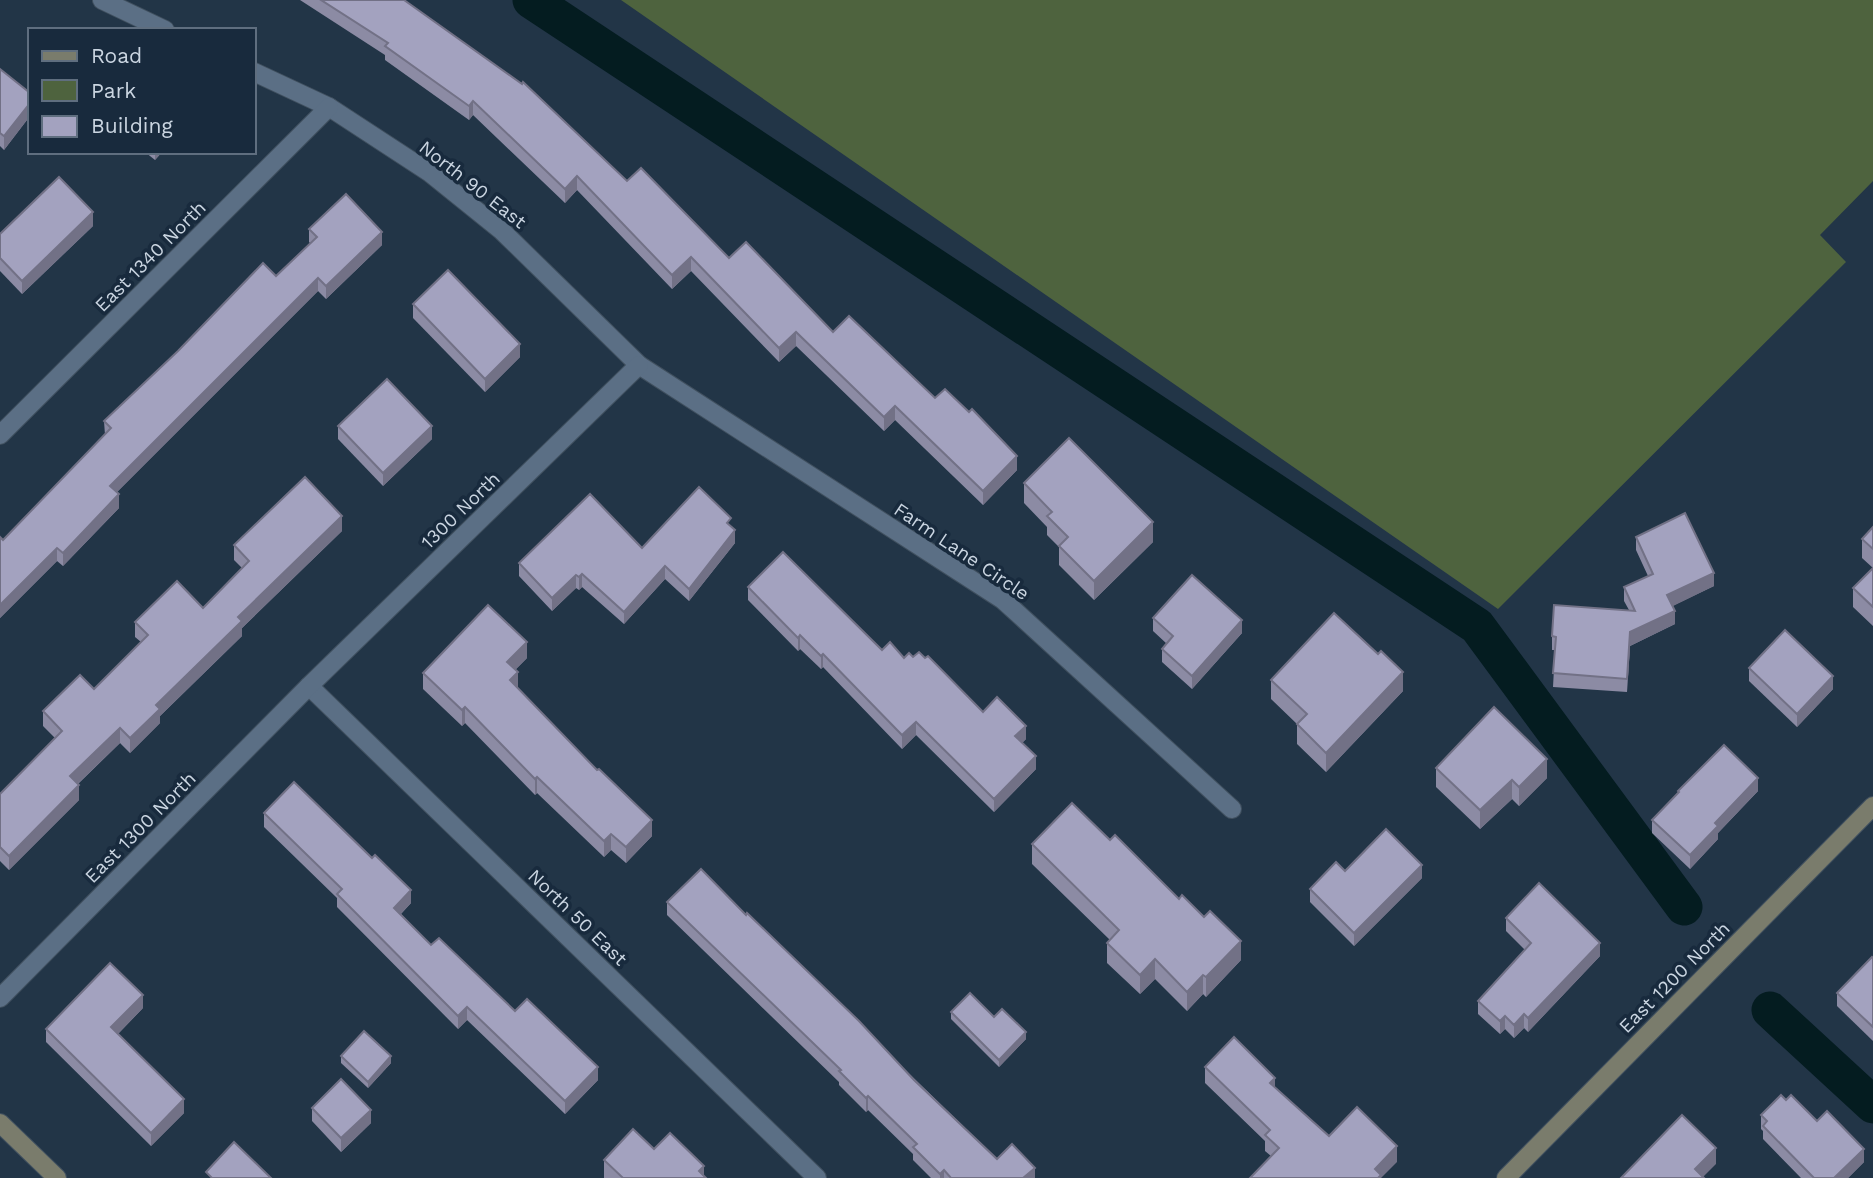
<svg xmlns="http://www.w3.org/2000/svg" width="1873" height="1178" viewBox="0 0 1873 1178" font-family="'Work Sans',sans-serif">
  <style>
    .green { fill: #4e633e }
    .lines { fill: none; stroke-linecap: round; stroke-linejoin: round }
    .canal { stroke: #041c20; stroke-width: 37 }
    .street-casing { stroke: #40505f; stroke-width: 20 }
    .secondary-casing { stroke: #40505f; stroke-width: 20 }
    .street { stroke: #5b6f85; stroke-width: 18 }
    .secondary { stroke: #7a7c6c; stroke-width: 18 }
    .wall { fill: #8c8ba4 }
    .shaded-wall { fill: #727186 }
    .building { fill: #a3a2bf; stroke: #727186; stroke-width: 2 }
    .labels { text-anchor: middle; stroke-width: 7; stroke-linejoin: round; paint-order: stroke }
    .street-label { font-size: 19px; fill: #cad5e1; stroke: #182a3d }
  </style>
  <rect width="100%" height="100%" fill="#223547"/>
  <!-- green -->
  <polygon class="green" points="621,0 1873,0 1873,181 1820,235 1846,262 1498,609"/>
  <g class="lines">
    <!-- canal -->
    <g class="canal">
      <polyline points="531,0 1477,626 1684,907"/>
      <polyline points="1770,1010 1873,1105"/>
    </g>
    <!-- street casing -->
    <g class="street-casing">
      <g id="street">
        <polyline points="102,0 165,30"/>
        <polyline points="254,72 329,107 430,173 502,231 639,365 1003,600 1232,809"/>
        <polyline points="0,435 329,107"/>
        <polyline points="309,686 817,1178"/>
        <polyline points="0,998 309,686 639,365"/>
      </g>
    </g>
    <!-- secondary casing -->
    <g class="secondary-casing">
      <g id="secondary">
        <polyline points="0,1123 57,1178"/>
        <polyline points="1506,1178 1873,806"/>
      </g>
    </g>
    <!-- street -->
    <use href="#street" class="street"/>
    <!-- secondary -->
    <use href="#secondary" class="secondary"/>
  </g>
  <!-- wall -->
  <g class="wall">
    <polygon points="300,0 404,0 627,181 729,258 833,332 935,398 1017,470 983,505 895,420 884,431 796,346 779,362 691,271 672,289 577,190 565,203 473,115 469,120 385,60 385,55"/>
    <polygon points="0,69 30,93 30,116 4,150 0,146"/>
    <polygon points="145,152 162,152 155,160"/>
    <polygon points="93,226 22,294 0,271 0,234"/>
    <polygon points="309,229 382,245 326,299 318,291 117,492 119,508 63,566 57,561 0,618 0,537 3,540 105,435 104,421 276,276 310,243 309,242"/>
    <polygon points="413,304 520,357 485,392 413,318"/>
    <polygon points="338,426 432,439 383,486 338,439"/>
    <polygon points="1024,483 1153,542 1094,600 1059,565 1059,547 1047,535 1047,527 1024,503"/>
    <polygon points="731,526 735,543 689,601 665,579 624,624 582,587 579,590 576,588 552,611 519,576 519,563 642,548"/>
    <polygon points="1873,527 1873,626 1853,607 1853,588 1873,568 1862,558 1862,539"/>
    <polygon points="342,531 242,628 242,636 160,716 160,723 130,753 120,743 78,784 79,800 9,870 0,861 0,794 55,738 43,726 43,711 94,689 141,642 135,637 135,622 203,608 242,568 234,560 234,545"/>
    <polygon points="1636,537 1714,586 1672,606 1675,624 1630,646 1627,692 1553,687 1555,650 1552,650 1552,636 1629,610 1624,601 1624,587 1648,576 1636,550"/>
    <polygon points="748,587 882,650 904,658 913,657 983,712 1026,739 1022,743 1036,769 994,812 916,735 902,749 823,667 821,669 800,649 798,651 748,600"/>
    <polygon points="1153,618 1242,633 1192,689 1162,662 1162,649 1167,644 1153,631"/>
    <polygon points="527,658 515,670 518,688 652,836 626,863 611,850 604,857 537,793 535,795 465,723 462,726 423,689 423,673"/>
    <polygon points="1749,668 1833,689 1797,727 1749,681"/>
    <polygon points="1271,680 1403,691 1326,772 1297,744 1297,724 1271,699"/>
    <polygon points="1436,768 1547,778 1519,806 1512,799 1480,829 1436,787"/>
    <polygon points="1678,791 1758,791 1718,833 1718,839 1690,869 1652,833 1652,820 1678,794"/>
    <polygon points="264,813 411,903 401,914 431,945 515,1011 598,1080 565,1114 467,1020 458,1029 337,907 337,898 264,827"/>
    <polygon points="1110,840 1241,960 1206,997 1203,994 1187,1011 1155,979 1140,994 1107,963 1107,943 1110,940 1032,864 1032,844"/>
    <polygon points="1422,878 1354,946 1310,902 1310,889"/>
    <polygon points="667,902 746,915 997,1159 1035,1178 931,1178 913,1160 913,1154 868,1110 866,1112 839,1085 839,1082 667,915"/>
    <polygon points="1506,918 1600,956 1528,1032 1524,1028 1514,1038 1505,1029 1500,1034 1478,1014 1478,1001 1525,950 1506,931"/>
    <polygon points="1873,958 1873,1041 1837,1006 1837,993"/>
    <polygon points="143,1008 118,1034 184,1113 151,1146 46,1042 46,1029"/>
    <polygon points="951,1012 994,1017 1026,1039 999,1067 951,1019"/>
    <polygon points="341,1056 391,1063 368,1088 341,1063"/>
    <polygon points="1205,1067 1275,1087 1329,1136 1397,1162 1271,1156 1265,1151 1265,1141 1205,1083"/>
    <polygon points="1786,1100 1817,1121 1864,1162 1848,1178 1801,1178 1763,1139 1763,1131 1761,1129 1761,1115"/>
    <polygon points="312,1108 371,1123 341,1152 312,1121"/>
    <polygon points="654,1149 704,1176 706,1178 604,1178 604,1160"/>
  </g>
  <!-- shaded-wall -->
  <g class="shaded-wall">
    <polygon points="473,101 473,115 469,120 469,106"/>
    <polygon points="30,103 30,116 4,150 4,136"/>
    <polygon points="155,152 162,152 155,160"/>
    <polygon points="577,176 577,190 565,203 565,189"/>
    <polygon points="93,212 93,226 22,294 22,281"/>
    <polygon points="382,232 382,245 326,299 326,286"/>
    <polygon points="691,257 691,271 672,289 672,275"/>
    <polygon points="318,278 318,291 110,499 110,486"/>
    <polygon points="796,332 796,346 779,362 779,348"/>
    <polygon points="520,344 520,357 485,392 485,379"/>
    <polygon points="895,406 895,420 884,431 884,417"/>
    <polygon points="432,426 432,439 383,486 383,473"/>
    <polygon points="1017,456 1017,470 983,505 983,491"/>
    <polygon points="119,494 119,508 63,566 63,553"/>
    <polygon points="342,516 342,531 242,628 242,636 160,716 160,723 130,753 130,738 156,705 238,617"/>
    <polygon points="1153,522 1153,542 1094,600 1094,581"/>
    <polygon points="735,530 735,543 689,601 689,589"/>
    <polygon points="57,548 57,561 0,618 0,605"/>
    <polygon points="665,566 665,579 624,624 624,612"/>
    <polygon points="1714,573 1714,586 1667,609 1667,595"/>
    <polygon points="582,574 582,587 579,590 579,577"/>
    <polygon points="576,575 576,588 552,611 552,598"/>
    <polygon points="1675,611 1675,624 1630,646 1627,692 1630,632"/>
    <polygon points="1242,620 1242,633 1192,689 1192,676"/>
    <polygon points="800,635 800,649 798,651 798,638"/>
    <polygon points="527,642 527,658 507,678 507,662"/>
    <polygon points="823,654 823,667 821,669 821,656"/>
    <polygon points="518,672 518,688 510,680"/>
    <polygon points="1403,672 1403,691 1326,772 1326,753"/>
    <polygon points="1833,676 1833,689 1797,727 1797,714"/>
    <polygon points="465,707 465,723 462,726 462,710"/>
    <polygon points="916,722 916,735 902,749 902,735"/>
    <polygon points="1026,726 1026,739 1015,750 1015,736"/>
    <polygon points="120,728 120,743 70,791 70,776"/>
    <polygon points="1036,756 1036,769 994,812 994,799"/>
    <polygon points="1547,759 1547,778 1519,806 1519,787"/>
    <polygon points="537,777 537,793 535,795 535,779"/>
    <polygon points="1758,778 1758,791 1718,833 1718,839 1690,869 1690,855 1715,823"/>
    <polygon points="1512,780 1512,799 1480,829 1480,810"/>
    <polygon points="79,785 79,800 9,870 9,856"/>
    <polygon points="652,820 652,836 626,863 626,847"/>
    <polygon points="611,834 611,850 604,857 604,841"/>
    <polygon points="1422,865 1422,878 1354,946 1354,933"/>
    <polygon points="411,890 411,903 394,921 394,908"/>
    <polygon points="1241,941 1241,960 1206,997 1206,977"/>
    <polygon points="1600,943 1600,956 1528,1032 1528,1018"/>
    <polygon points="1155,959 1155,979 1140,994 1140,975"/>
    <polygon points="1203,975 1203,994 1187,1011 1187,992"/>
    <polygon points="143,995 143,1008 111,1041 111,1027"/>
    <polygon points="467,1007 467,1020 458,1029 458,1016"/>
    <polygon points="1524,1014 1524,1028 1514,1038 1514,1025"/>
    <polygon points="1505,1016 1505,1029 1500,1034 1500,1021"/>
    <polygon points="1026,1032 1026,1039 999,1067 999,1060"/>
    <polygon points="391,1056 391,1063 368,1088 368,1082"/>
    <polygon points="598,1067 598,1080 565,1114 565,1101"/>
    <polygon points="1275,1078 1275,1093 1270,1083"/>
    <polygon points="868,1096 868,1110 866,1112 866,1098"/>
    <polygon points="184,1099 184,1113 151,1146 151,1133"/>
    <polygon points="371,1110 371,1123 341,1152 341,1138"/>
    <polygon points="1397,1146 1397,1162 1381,1178 1375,1178 1375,1169"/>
    <polygon points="1716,1148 1716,1164 1702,1178 1695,1169"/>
    <polygon points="1864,1149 1864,1162 1848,1178 1834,1178"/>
    <polygon points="704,1166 704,1178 699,1171"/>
    <polygon points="1035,1168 1035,1178 1023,1178"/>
    <polygon points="944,1170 944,1178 940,1178 940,1174"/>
  </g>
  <!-- building -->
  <g class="building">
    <polygon points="321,0 404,0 522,84 523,82 627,181 641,168 729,258 746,242 833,332 849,316 935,398 945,389 969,412 972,409 1017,456 983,491 895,406 884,417 796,332 779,348 691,257 672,275 577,176 565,189 473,101 469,106 385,46 388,43"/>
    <polygon points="0,69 30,93 30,103 4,136 0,133"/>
    <polygon points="59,177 93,212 22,281 0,258 0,234"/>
    <polygon points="346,194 382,232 326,286 318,278 110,486 119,494 63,553 57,548 0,605 0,537 3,540 111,428 104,421 178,351 263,263 276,276 317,237 309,229"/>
    <polygon points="448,270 520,344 485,379 413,304"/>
    <polygon points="387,379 432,426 383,473 338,426"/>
    <polygon points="1069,438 1153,522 1094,581 1059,546 1068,537 1047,516 1052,512 1024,483"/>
    <polygon points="305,477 342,516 238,617 242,621 156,705 160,709 130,738 120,728 70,776 79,785 9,856 0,847 0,794 62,731 43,711 80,675 94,689 148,635 135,622 177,581 203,608 249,561 234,545"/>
    <polygon points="699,487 731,518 727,523 735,530 689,589 665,566 624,612 582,574 579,577 576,575 552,598 519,563 590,494 642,548"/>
    <polygon points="1685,513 1714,573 1667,595 1675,611 1630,632 1627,679 1553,673 1556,637 1552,636 1554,605 1635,611 1624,587 1653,574 1636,537"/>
    <polygon points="1873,527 1873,549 1862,539"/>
    <polygon points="783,552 882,650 890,642 904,658 909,653 913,657 919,652 925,658 928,656 983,712 997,697 1026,726 1015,736 1036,756 994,799 916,722 902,735 823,654 821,656 800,635 798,638 748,587"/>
    <polygon points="1873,568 1873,607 1853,588"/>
    <polygon points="1192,575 1242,620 1192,676 1162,649 1173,636 1153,618"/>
    <polygon points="488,605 527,642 507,662 518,672 510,680 597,770 599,769 652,820 626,847 611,834 604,841 537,777 535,779 465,707 462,710 423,673"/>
    <polygon points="1334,613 1378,654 1381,651 1403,672 1326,753 1297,724 1307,714 1271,680"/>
    <polygon points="1785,630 1833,676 1797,714 1749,668"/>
    <polygon points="1494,707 1547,759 1519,787 1512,780 1480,810 1436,768"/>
    <polygon points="1724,745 1758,778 1715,823 1718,826 1690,855 1652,820 1679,792 1678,791"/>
    <polygon points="294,782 372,858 375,855 411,890 394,908 431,945 439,938 515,1011 527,999 598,1067 565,1101 467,1007 458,1016 337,894 342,889 264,813"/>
    <polygon points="1072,803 1110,840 1115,835 1179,899 1182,895 1204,917 1210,911 1241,941 1206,977 1203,975 1187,992 1155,959 1140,975 1107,943 1119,930 1032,844"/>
    <polygon points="1386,829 1422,865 1354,933 1310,889 1336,862 1345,871"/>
    <polygon points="701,869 746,915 747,913 859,1021 914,1080 997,1159 1012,1144 1035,1168 1023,1178 951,1178 944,1170 940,1174 913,1147 917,1144 868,1096 866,1098 839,1071 841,1070 667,902"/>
    <polygon points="1539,883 1600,943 1528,1018 1524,1014 1514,1025 1505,1016 1500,1021 1478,1001 1531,943 1506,918"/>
    <polygon points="1872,957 1873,958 1873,1027 1837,993"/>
    <polygon points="110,963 143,995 111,1027 184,1099 151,1133 46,1029"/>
    <polygon points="970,993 994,1017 1002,1009 1026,1032 999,1060 951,1012"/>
    <polygon points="364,1031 391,1056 368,1082 341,1056"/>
    <polygon points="1234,1037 1275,1078 1270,1083 1329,1136 1357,1107 1397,1146 1375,1169 1381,1175 1378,1178 1250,1178 1279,1148 1265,1135 1270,1130 1205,1067"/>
    <polygon points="341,1079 371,1110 341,1138 312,1108"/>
    <polygon points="1781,1095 1786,1100 1791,1095 1817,1121 1827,1111 1864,1149 1834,1178 1814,1178 1763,1126 1767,1121 1761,1115"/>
    <polygon points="1682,1115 1716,1148 1695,1169 1704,1178 1621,1178"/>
    <polygon points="633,1129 654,1149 670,1133 704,1166 699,1171 706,1178 623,1178 604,1160"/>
    <polygon points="234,1142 271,1178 212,1178 206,1172"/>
  </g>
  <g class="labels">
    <!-- street labels -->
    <g class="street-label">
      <text transform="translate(473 184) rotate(38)" y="7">North 90 East</text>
      <text transform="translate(150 256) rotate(-45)" y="7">East 1340 North</text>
      <text transform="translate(460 510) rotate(-44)" y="7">1300 North</text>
      <text transform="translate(962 551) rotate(34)" y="7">Farm Lane Circle</text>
      <text transform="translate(140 827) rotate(-45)" y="7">East 1300 North</text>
      <text transform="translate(578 917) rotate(44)" y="7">North 50 East</text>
      <text transform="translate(1674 977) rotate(-45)" y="7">East 1200 North</text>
    </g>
  </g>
  <!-- legend -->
  <rect x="28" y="28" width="228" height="126" fill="#182a3d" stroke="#5f6e7f" stroke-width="2"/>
  <rect x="42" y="51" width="35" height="10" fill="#7a7c6c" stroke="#5f6e7f" stroke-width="2"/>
  <text x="91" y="63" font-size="21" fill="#cad5e1">Road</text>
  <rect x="42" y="80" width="35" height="21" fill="#4e633e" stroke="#5f6e7f" stroke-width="2"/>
  <text x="91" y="98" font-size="21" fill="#cad5e1">Park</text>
  <rect x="42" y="116" width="35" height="21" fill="#a3a2bf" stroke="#5f6e7f" stroke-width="2"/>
  <text x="91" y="133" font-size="21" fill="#cad5e1">Building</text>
</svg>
